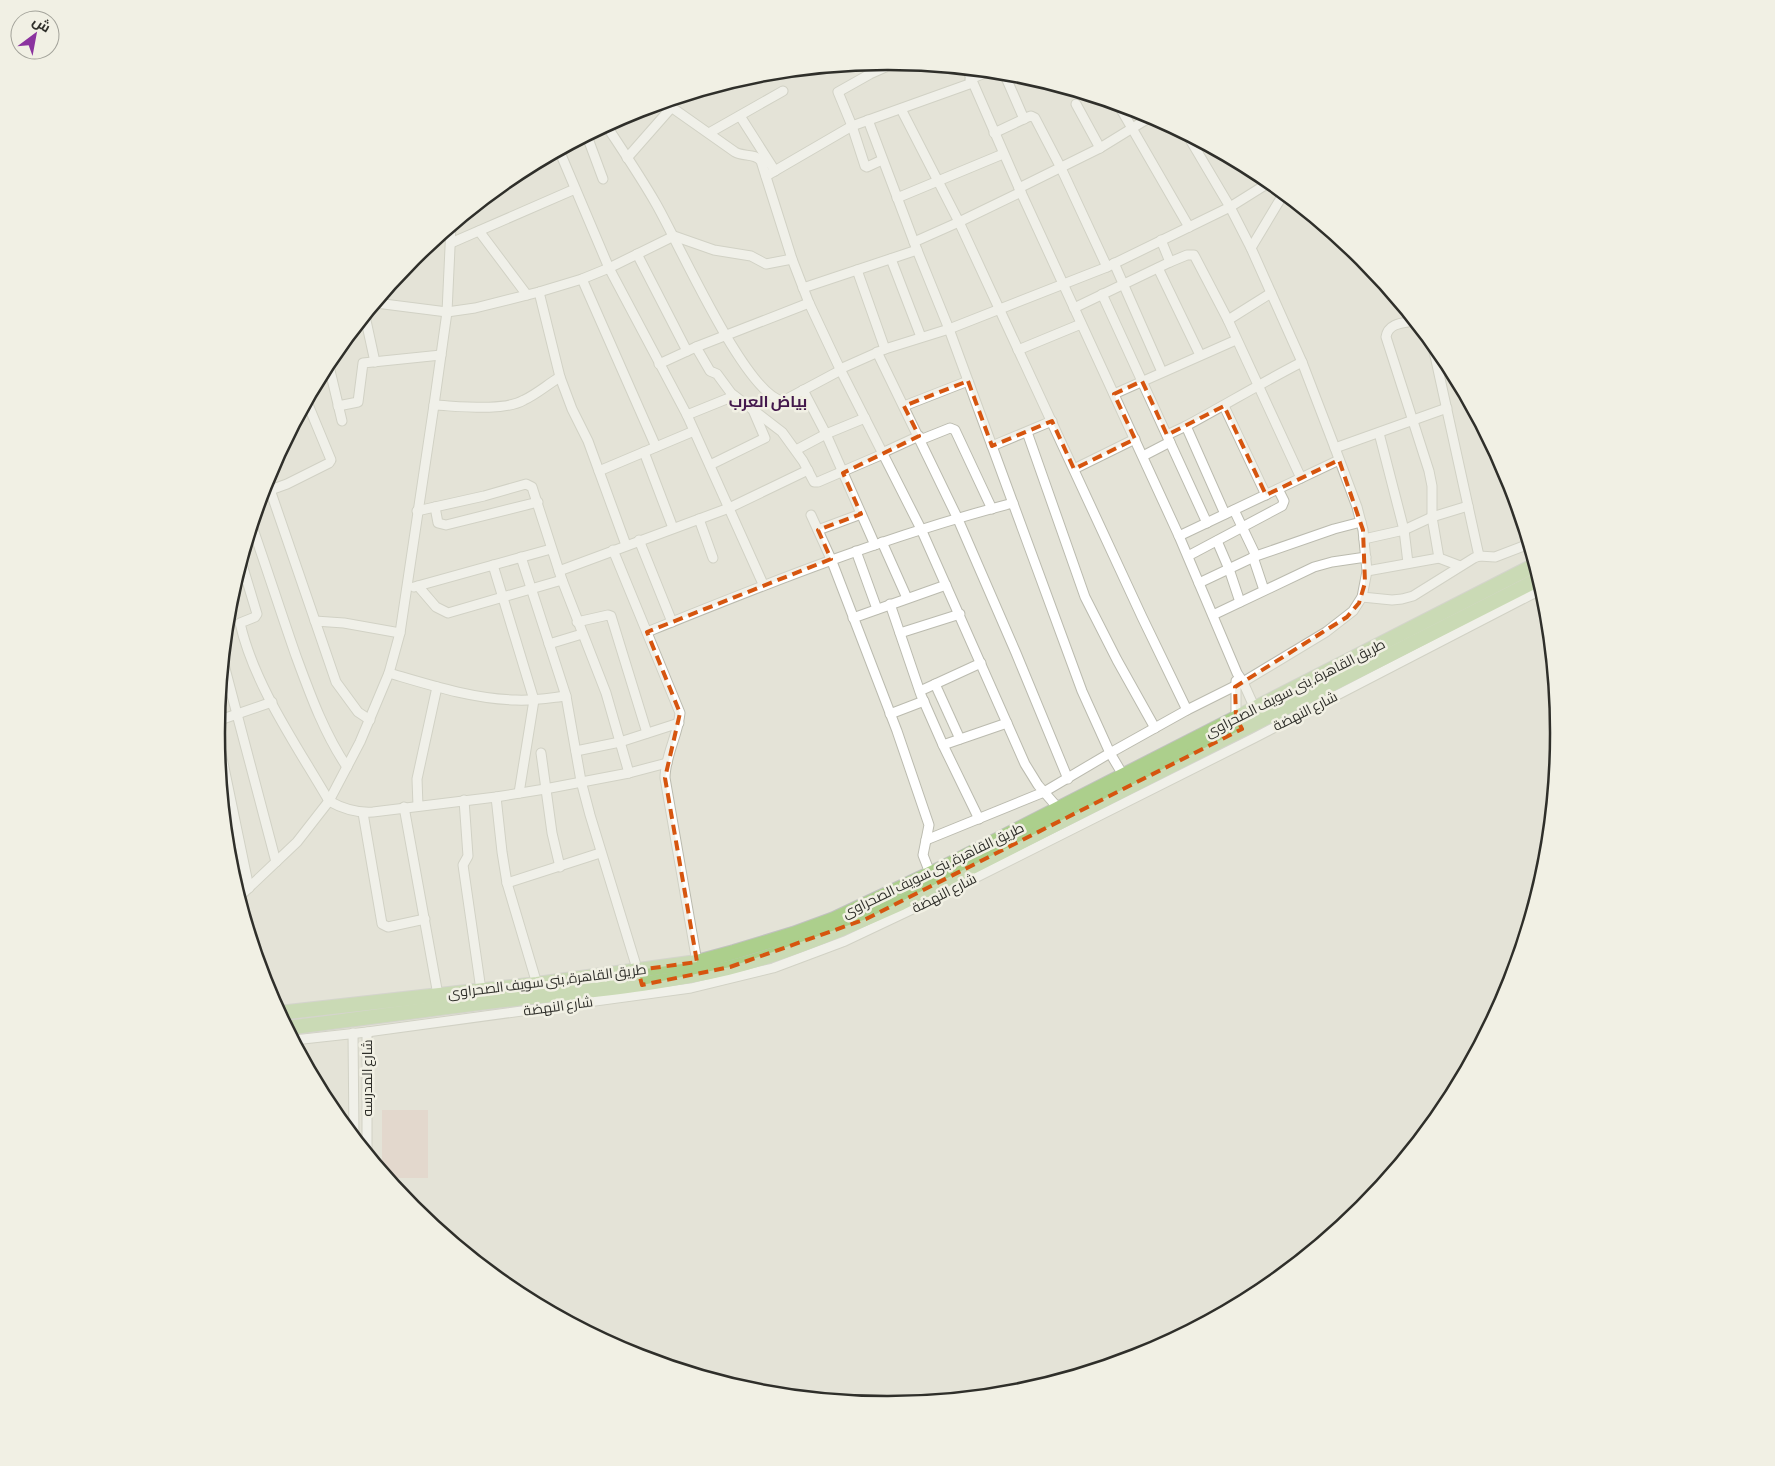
<svg xmlns="http://www.w3.org/2000/svg" width="1775" height="1466" viewBox="0 0 1775 1466" font-family="'Asap Condensed',Cairo,sans-serif">
  <style>
    .green { fill: #e3cbc0 }
    .lines { fill: none; stroke-linecap: round; stroke-linejoin: round }
    .minor-casing { stroke: #bbbbaf; stroke-width: 11 }
    .primary-casing { stroke: #c1c1bf; stroke-width: 16 }
    .minor { stroke: #fff; stroke-width: 9 }
    .primary { stroke: #accf8c; stroke-width: 14 }
    .marked { fill: none; stroke: #d6550f; stroke-width: 4; stroke-dasharray: 10 6; stroke-linejoin: round }
    .labels { text-anchor: middle; stroke-width: 5; stroke-linejoin: round; paint-order: stroke }
    .street-label { font-size: 14px; fill: #2f2f2a; stroke: #f1f0e4 }
    .quarter-label { font-size: 16px; font-weight: bold; fill: #43184c; stroke: #f1f0e4 }
    .rim { fill: none; stroke: #2f2f2a; stroke-width: 2.5 }
  </style>
  <rect width="100%" height="100%" fill="#e4e3d7"/>
  <!-- green -->
  <polygon class="green" points="382,1110 428,1110 428,1178 388,1178 382,1171"/>
  <g class="lines">
    <!-- minor casing -->
    <g class="minor-casing">
      <g id="minor">
        <polyline points="967,69 1019,188 1179,536 1237,673 1243,682 1256,711"/>
        <polyline points="1004,73 1024,119"/>
        <polyline points="970,79 990,71"/>
        <path d="M 664,102 L 735,152 C 743,157 755,153 761,161 L 792,259 L 809,303 L 840,369 L 921,529 L 1025,764 L 1038,785 L 1058,808"/>
        <polyline points="1076,104 1100,148"/>
        <polyline points="1118,104 1189,227"/>
        <polyline points="901,109 959,222 1142,617 1187,710"/>
        <polyline points="740,116 775,171"/>
        <polyline points="868,120 917,250 949,329 1082,691 1110,753 1123,775"/>
        <path d="M 606,125 C 623,151 640,176 655,202 C 677,239 745,395 783,401 L 841,370"/>
        <polyline points="709,133 783,91"/>
        <polyline points="994,133 1028,117 1031,116 1035,118 1061,168 1107,267"/>
        <polyline points="587,136 603,179"/>
        <polyline points="559,150 609,268 687,415 763,584"/>
        <polyline points="627,158 671,108"/>
        <polyline points="882,160 867,167 865,166 852,126 838,92 870,74 897,62"/>
        <polyline points="766,176 852,126 972,83"/>
        <polyline points="1019,188 1100,148 1152,116"/>
        <polyline points="897,198 1003,154"/>
        <polyline points="479,231 527,295"/>
        <polyline points="1161,240 1170,262"/>
        <polyline points="914,242 959,222 1021,192"/>
        <polyline points="451,243 575,189"/>
        <polyline points="1251,248 1284,193"/>
        <polyline points="637,254 687,351"/>
        <polyline points="891,259 921,337"/>
        <polyline points="1114,263 1162,372"/>
        <polyline points="1158,268 1200,355"/>
        <polyline points="857,270 885,349"/>
        <polyline points="582,279 656,447"/>
        <polyline points="803,288 917,250"/>
        <polyline points="539,292 560,377 572,409 588,441 626,545"/>
        <polyline points="1102,294 1207,523"/>
        <polyline points="376,303 447,312 475,308 539,292 582,279 609,268 674,236 714,250 751,256 766,264 792,259"/>
        <polyline points="1074,308 1170,262 1187,255 1194,255 1228,320 1301,478"/>
        <polyline points="365,316 375,362"/>
        <polyline points="1228,320 1271,293"/>
        <path d="M 1414,321 C 1403,323 1388,323 1386,337 L 1429,471 L 1432,486 L 1432,517 L 1439,558"/>
        <polyline points="1432,342 1479,556"/>
        <polyline points="696,347 710,371 717,374 731,393 782,432 803,461 814,482 818,482 883,454"/>
        <polyline points="1018,350 1081,324"/>
        <polyline points="877,352 957,517 1016,653 1068,779"/>
        <polyline points="328,362 342,421"/>
        <polyline points="659,364 696,347 809,303"/>
        <polyline points="840,369 885,349 949,329 1107,267 1230,207 1270,182"/>
        <polyline points="803,390 826,434 875,545"/>
        <polyline points="1114,394 1236,340"/>
        <path d="M 434,405 C 458,406 503,412 524,400 C 537,394 548,384 560,377"/>
        <polyline points="338,406 358,402 363,363 441,355"/>
        <polyline points="904,406 968,381"/>
        <polyline points="1224,406 1266,495"/>
        <polyline points="687,415 734,396"/>
        <path d="M 1186,426 C 1225,405 1263,382 1302,362"/>
        <polyline points="1027,432 1085,597 1117,660 1155,728"/>
        <polyline points="1379,433 1404,530 1408,563"/>
        <polyline points="1167,435 1186,426 1225,514"/>
        <polyline points="920,440 950,428 955,430 992,509"/>
        <polyline points="992,446 1052,421"/>
        <polyline points="1335,448 1447,408"/>
        <polyline points="796,450 826,434 865,418"/>
        <polyline points="644,452 673,528"/>
        <polyline points="882,453 919,436"/>
        <polyline points="1143,456 1170,442"/>
        <polyline points="710,465 765,438 753,410"/>
        <polyline points="1074,469 1135,439"/>
        <polyline points="599,471 694,431"/>
        <polyline points="266,478 336,682 358,712 370,720"/>
        <polyline points="262,493 287,484 329,463 331,460 307,402"/>
        <polyline points="435,507 438,523 446,525 538,502"/>
        <polyline points="1234,510 1256,556"/>
        <polyline points="417,511 484,496 526,484 532,487 562,580 606,693 629,773"/>
        <polyline points="811,515 831,559 897,731 929,825 923,855 930,873"/>
        <polyline points="699,519 713,558"/>
        <path d="M 252,526 C 267,569 281,613 296,656 C 310,694 324,733 347,767"/>
        <polyline points="818,530 861,514"/>
        <polyline points="1179,536 1339,460"/>
        <polyline points="1364,539 1404,530 1432,517 1468,506"/>
        <polyline points="639,540 672,622"/>
        <polyline points="1217,541 1229,569 1240,602"/>
        <polyline points="882,542 907,598"/>
        <path d="M 613,550 L 680,713 C 678,735 665,756 665,778 L 697,962"/>
        <polyline points="856,551 877,609"/>
        <polyline points="1188,556 1282,506 1284,501 1278,489"/>
        <polyline points="521,557 566,696"/>
        <polyline points="1253,557 1264,590"/>
        <path d="M 241,561 L 257,614 L 255,617 L 240,623 C 254,685 297,746 329,801 C 343,809 357,813 373,812 L 496,797 L 545,789 L 629,773 L 667,763"/>
        <polyline points="493,565 534,700 519,793"/>
        <polyline points="559,571 729,508 808,470"/>
        <polyline points="1367,571 1439,558 1460,566"/>
        <polyline points="1199,583 1256,556 1334,529 1361,522"/>
        <polyline points="418,586 436,607 448,613 562,580"/>
        <polyline points="414,587 551,549"/>
        <polyline points="1362,597 1392,600 1402,599 1413,596 1474,558 1479,556 1495,557 1529,544"/>
        <polyline points="890,604 921,695 943,745 979,819"/>
        <polyline points="228,614 231,611 229,603"/>
        <polyline points="1213,615 1314,567 1332,562 1366,557"/>
        <polyline points="853,618 946,585"/>
        <polyline points="315,621 344,623 400,633"/>
        <polyline points="577,622 608,615 611,616 647,733"/>
        <path d="M 647,632 C 768,583 886,536 1013,503"/>
        <polyline points="900,633 960,614"/>
        <polyline points="549,644 582,634"/>
        <polyline points="223,661 276,862"/>
        <path d="M 389,673 C 430,685 473,699 516,700 C 533,701 549,698 566,696 L 581,781 L 590,815 L 639,975"/>
        <polyline points="1236,681 1236,717 1238,720"/>
        <polyline points="935,684 960,739"/>
        <polyline points="920,691 981,663"/>
        <polyline points="890,714 924,701"/>
        <polyline points="217,721 272,702"/>
        <polyline points="216,729 249,888"/>
        <polyline points="943,745 1007,723"/>
        <polyline points="576,751 620,742 679,723"/>
        <polyline points="541,753 552,833 560,867"/>
        <polyline points="496,797 502,852 507,883 537,984"/>
        <polyline points="464,800 468,856 463,865 481,990"/>
        <polyline points="418,806 417,779 437,687"/>
        <polyline points="404,807 438,995"/>
        <polyline points="363,813 382,924 388,927 425,919"/>
        <polyline points="926,840 1044,792 1110,753 1187,710 1243,682 1326,632 1353,611 1362,597 1367,571 1363,530 1357,507 1335,448 1302,362 1251,248 1230,207 1188,136"/>
        <polyline points="507,883 600,853"/>
        <polyline points="239,897 297,842 329,801 360,742 389,673 400,633 434,405 447,312 451,226"/>
        <polyline points="367,1032 367,1153"/>
        <polyline points="353,1033 354,1137"/>
        <polyline points="294,1040 367,1032 691,988 773,968 845,941 919,906 1254,738 1542,589"/>
      </g>
    </g>
    <!-- primary casing -->
    <g class="primary-casing">
      <g id="primary">
        <polyline points="279,1013 537,984 697,962 734,952 793,934 834,919 942,868 1535,565"/>
        <path d="M 287,1028 C 366,1018 444,1007 523,998 C 592,990 661,984 728,968 C 788,953 845,928 901,903 L 1539,579"/>
      </g>
    </g>
    <!-- minor -->
    <use href="#minor" class="minor"/>
    <!-- primary -->
    <use href="#primary" class="primary"/>
  </g>
  <!-- marked area -->
  <path d="M0 0H1775V1466H0ZM 968,381 L 992,446 L 1052,421 L 1074,469 L 1135,439 L 1114,394 L 1142,381 L 1167,435 L 1224,406 L 1266,495 L 1339,460 L 1363,530 L 1365,583 L 1359,603 L 1347,617 L 1235,687 L 1236,717 L 1242,729 L 866,919 L 730,967 L 642,985 L 638,970 L 697,962 L 665,778 L 680,713 L 647,632 L 831,559 L 818,530 L 861,514 L 843,473 L 919,436 L 904,406 Z" fill="#e4e3d7" fill-opacity=".55" fill-rule="evenodd"/>
  <path class="marked" d="M 968,381 L 992,446 L 1052,421 L 1074,469 L 1135,439 L 1114,394 L 1142,381 L 1167,435 L 1224,406 L 1266,495 L 1339,460 L 1363,530 L 1365,583 L 1359,603 L 1347,617 L 1235,687 L 1236,717 L 1242,729 L 866,919 L 730,967 L 642,985 L 638,970 L 697,962 L 665,778 L 680,713 L 647,632 L 831,559 L 818,530 L 861,514 L 843,473 L 919,436 L 904,406 Z"/>
  <g class="labels">
    <!-- street labels -->
    <g class="street-label">
      <text transform="translate(1295 688) rotate(-27)" y="5">طريق القاهرة, بنى سويف الصحراوى</text>
      <text transform="translate(1305 711) rotate(-27)" y="5">شارع النهضة</text>
      <text transform="translate(933 870) rotate(-26)" y="5">طريق القاهرة, بنى سويف الصحراوى</text>
      <text transform="translate(944 893) rotate(-27)" y="5">شارع النهضة</text>
      <text transform="translate(547 981) rotate(-7)" y="5">طريق القاهرة, بنى سويف الصحراوى</text>
      <text transform="translate(558 1006) rotate(-8)" y="5">شارع النهضة</text>
      <text transform="translate(367 1078) rotate(-90)" y="5">شارع المدرسه</text>
    </g>
    <!-- quarter labels -->
    <g class="quarter-label">
      <text x="768" y="407">بياض العرب</text>
    </g>
  </g>
  <!-- crop -->
  <path d="M0 0H1775V1466H0ZM887 70H888A662 662 0 0 1 1550 732V734A662 662 0 0 1 888 1396H887A662 662 0 0 1 225 734V732A662 662 0 0 1 887 70Z" fill="#f1f0e4" fill-rule="evenodd"/>
  <path class="rim" d="M887 70H888A662 662 0 0 1 1550 732V734A662 662 0 0 1 888 1396H887A662 662 0 0 1 225 734V732A662 662 0 0 1 887 70Z"/>
  <!-- north arrow -->
  <g transform="translate(35 35) rotate(32)"><circle r="24" fill="#f1f0e4" stroke="#a3a39a"/>
  <path d="M0-4L9 19L0 12L-9 19Z" fill="#8b339f"/>
  <text y="-8" font-size="14" font-weight="bold" text-anchor="middle" fill="#2f2f2a">ش</text>
  </g>
</svg>
